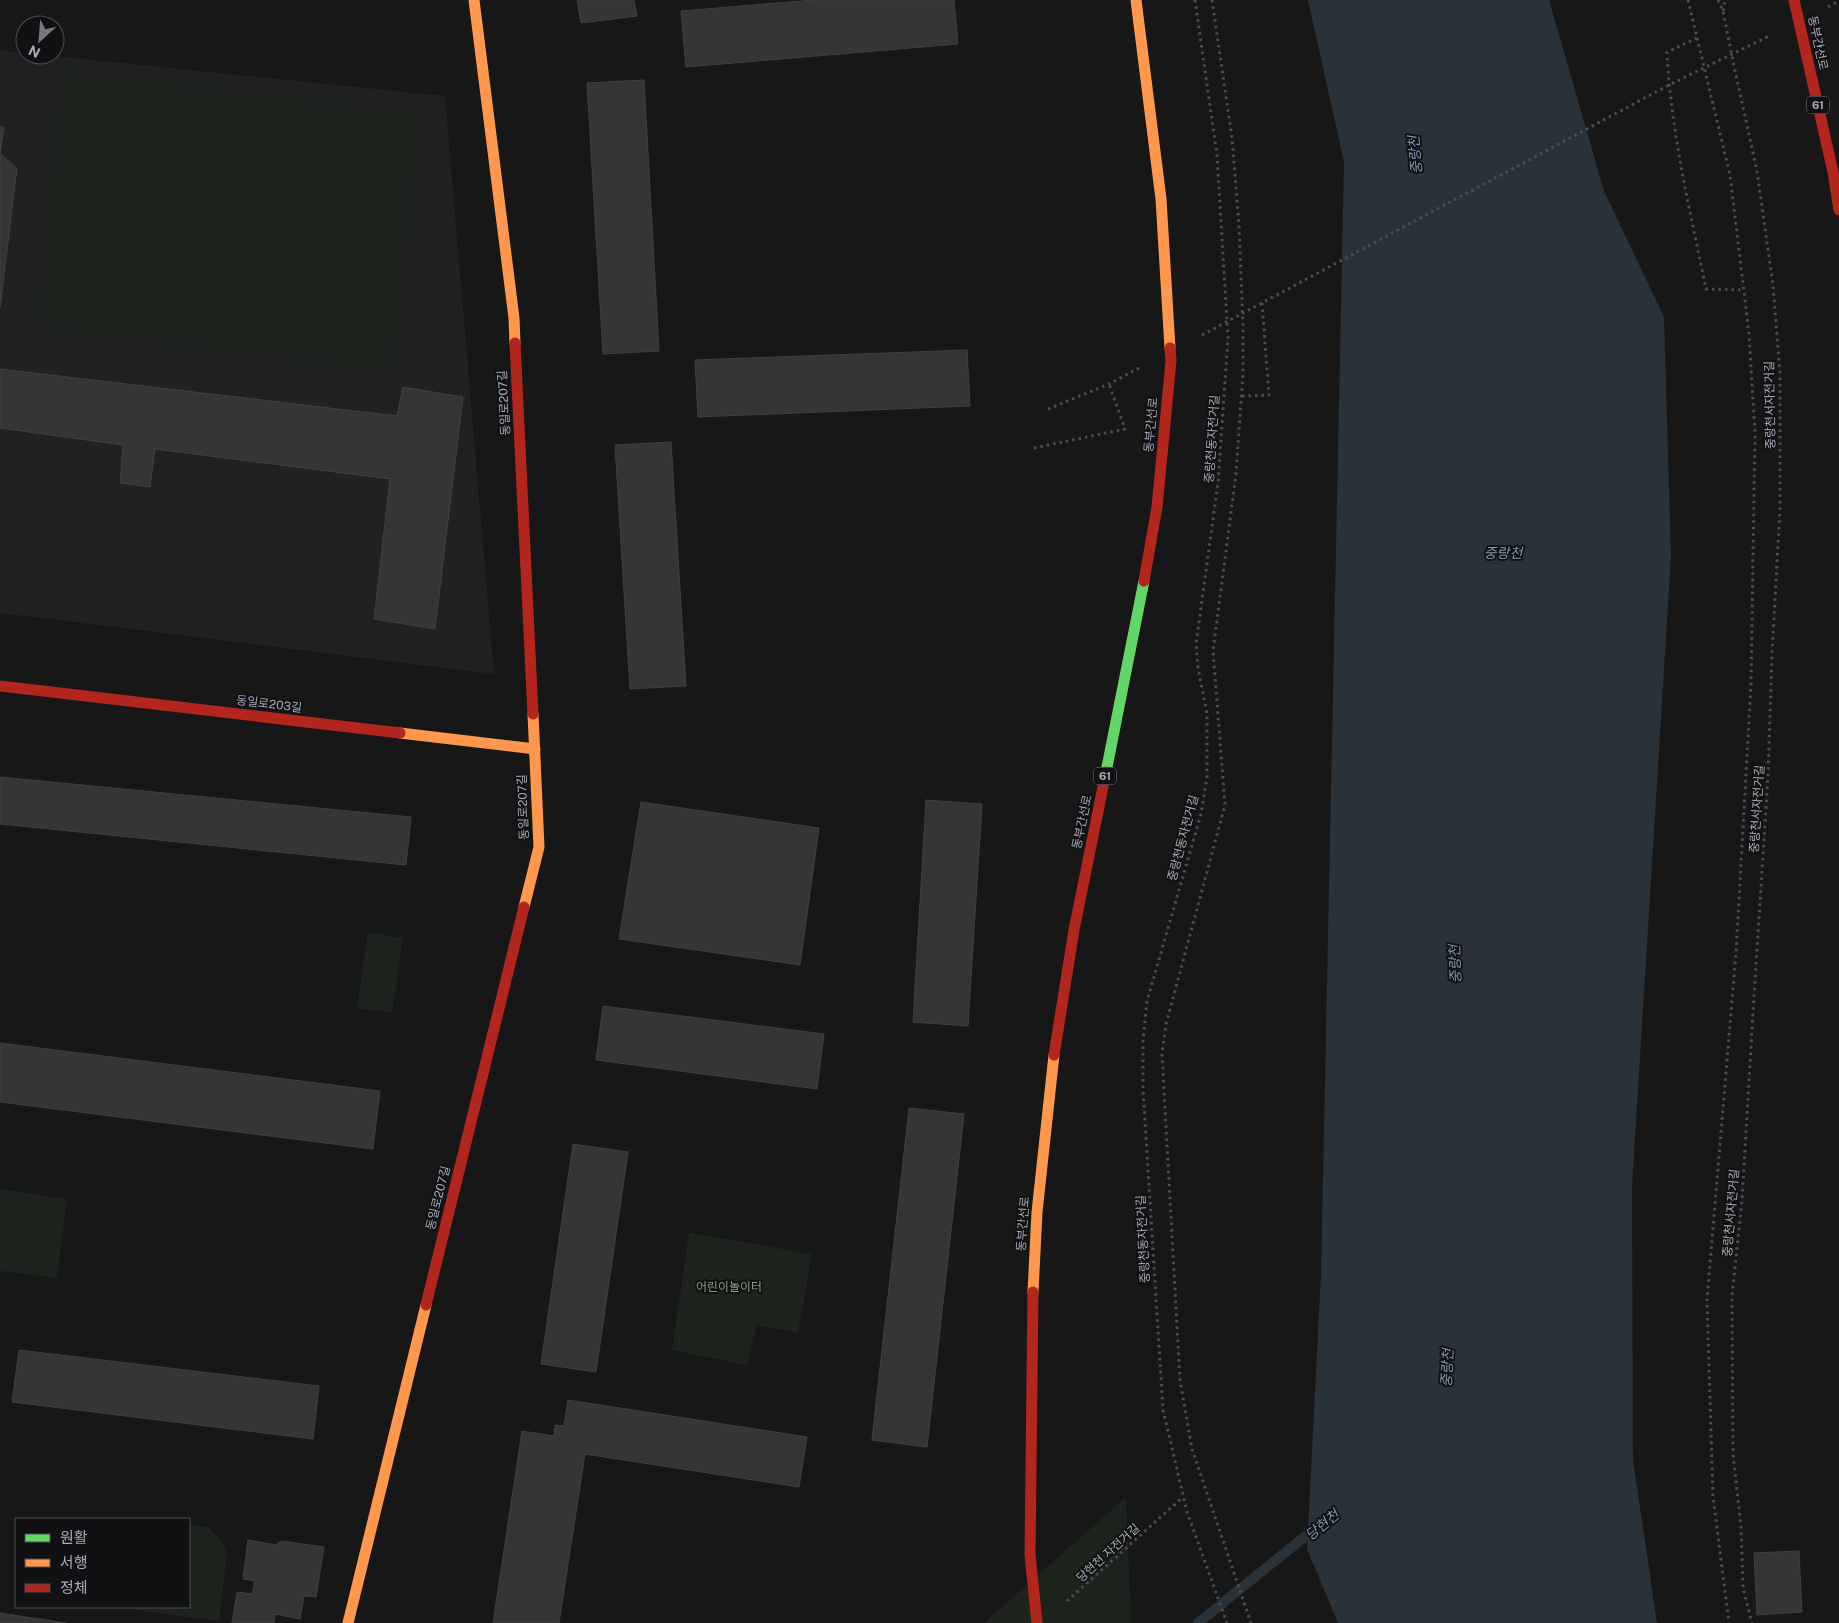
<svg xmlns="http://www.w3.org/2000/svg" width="1839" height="1623" viewBox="0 0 1839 1623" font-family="'Public Sans','Noto Sans KR',sans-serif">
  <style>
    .built { fill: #212123 }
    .green { fill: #1d241e }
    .water { fill: #2a3239 }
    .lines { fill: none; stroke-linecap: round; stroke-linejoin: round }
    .stream { stroke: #2a3239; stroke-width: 10 }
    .building { fill: #353536; stroke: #3f4043 }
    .path { stroke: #4d4e52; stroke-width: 3; stroke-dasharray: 2.5 4; stroke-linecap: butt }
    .fast { stroke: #63d668; stroke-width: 11 }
    .slow { stroke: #ff974d; stroke-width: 11 }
    .jam { stroke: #b3261e; stroke-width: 11 }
    .labels { text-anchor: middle; stroke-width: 4; stroke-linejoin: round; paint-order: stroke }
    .shield { fill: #111113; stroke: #7b7e86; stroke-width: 1 }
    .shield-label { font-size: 11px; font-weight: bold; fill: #a8adb8 }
    .street-label { font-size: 12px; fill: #a8adb8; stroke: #111113 }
    .park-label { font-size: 12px; fill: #7fa381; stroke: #111113 }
    .water-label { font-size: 14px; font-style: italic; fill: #7f9bb3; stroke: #111113 }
  </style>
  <rect width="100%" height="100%" fill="#171717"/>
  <!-- built -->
  <polygon class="built" points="0,50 25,53 25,55 45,55 445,96 494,674 0,613"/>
  <!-- green -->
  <g class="green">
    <polygon points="60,70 419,112 393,371 37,327"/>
    <polygon points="368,932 403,938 392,1013 357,1008"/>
    <polygon points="0,1189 67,1199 57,1278 0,1271"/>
    <polygon points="689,1233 812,1254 798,1333 757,1325 747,1365 672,1350"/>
    <polygon points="1126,1497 1131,1623 984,1623"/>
    <polygon points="189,1523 209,1528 221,1540 227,1554 219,1621 134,1610 135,1607 189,1607"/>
  </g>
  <!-- water -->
  <polygon class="water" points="1308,0 1549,0 1604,191 1664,317 1671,556 1632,1187 1633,1460 1657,1623 1338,1623 1307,1549 1321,1275 1344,162"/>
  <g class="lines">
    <!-- stream -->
    <polyline class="stream" points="1198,1623 1318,1526"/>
  </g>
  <!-- building -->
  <g class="building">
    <polygon points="577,0 634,0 637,16 581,23"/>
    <polygon points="814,0 954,0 958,44 686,67 681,11"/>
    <polygon points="644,80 659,351 603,354 587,83"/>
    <polygon points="0,126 4,127 0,154 17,168 0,308"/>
    <polygon points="967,350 970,406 698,417 695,360"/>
    <polygon points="0,369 397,416 403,387 463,397 435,629 374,619 390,479 155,449 150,487 120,483 123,445 0,428"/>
    <polygon points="671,442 686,686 630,689 615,445"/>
    <polygon points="0,777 411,817 406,865 0,824"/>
    <polygon points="926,800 982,804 968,1026 913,1022"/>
    <polygon points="641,802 819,828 800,965 619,939"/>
    <polygon points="603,1006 824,1034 817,1089 596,1060"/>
    <polygon points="0,1043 380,1091 373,1149 0,1102"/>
    <polygon points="909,1108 964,1114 927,1447 872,1440"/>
    <polygon points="573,1144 628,1152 596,1372 541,1364"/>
    <polygon points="19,1350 319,1386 313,1439 12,1402"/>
    <polygon points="568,1400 807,1437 799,1487 585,1454 559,1623 493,1623 522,1431 554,1436 555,1425 564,1426"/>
    <polygon points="248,1540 276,1545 281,1541 324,1547 316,1597 304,1596 300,1619 275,1614 274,1623 232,1623 237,1592 252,1594 255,1581 243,1579"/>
    <polygon points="1799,1551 1802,1612 1757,1615 1754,1553"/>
    <polygon points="0,1613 66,1623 0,1623"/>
  </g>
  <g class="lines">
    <!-- path -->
    <g class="path">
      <polyline points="1195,0 1217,155 1228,338 1218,483 1196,644 1198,668 1207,714 1207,777 1201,814 1147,1001 1143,1040 1143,1089 1163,1410 1187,1512 1227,1623"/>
      <polyline points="1212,0 1232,138 1239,225 1243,327 1243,373 1236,474 1213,651 1225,805 1166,1024 1162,1054 1180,1380 1192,1449 1251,1623"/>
      <polyline points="1688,0 1730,175 1749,334 1755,432 1751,685 1736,953 1707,1300 1713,1496 1729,1623"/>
      <polyline points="1718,0 1723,11 1734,66 1757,171 1773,285 1780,374 1780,508 1772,654 1768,776 1753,1013 1742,1200 1732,1296 1733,1454 1741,1527 1743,1588 1752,1623"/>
      <polyline points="1828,7 1839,1"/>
      <polyline points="1723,11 1725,0"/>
      <path d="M 1697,38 L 1667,52 C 1671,132 1690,211 1706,289 L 1743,290"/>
      <polyline points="1202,335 1669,85 1769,36"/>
      <polyline points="1242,396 1269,395 1262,303"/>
      <polyline points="1048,409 1109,384 1139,368"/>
      <polyline points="1034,448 1125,429 1109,384"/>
      <polyline points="1067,1601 1183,1497"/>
    </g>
    <!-- fast -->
    <polyline class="fast" points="1106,772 1144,581"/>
    <!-- slow -->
    <g class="slow">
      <polyline points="474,0 514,318 515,343"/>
      <polyline points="1136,0 1161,199 1170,348"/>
      <polyline points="400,733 535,749"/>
      <polyline points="524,907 539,847 533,714"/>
      <polyline points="1033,1292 1037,1212 1054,1055"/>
      <polyline points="348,1623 426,1305"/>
    </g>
    <!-- jam -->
    <g class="jam">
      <polyline points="1794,0 1833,172 1839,210"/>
      <polyline points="515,343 533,714"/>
      <polyline points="1144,581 1157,507 1171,361 1170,348"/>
      <polyline points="0,686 400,733"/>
      <polyline points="1054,1055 1074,930 1106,772"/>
      <polyline points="1033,1292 1030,1555 1037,1623"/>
      <polyline points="426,1305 524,907"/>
    </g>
  </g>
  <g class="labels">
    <!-- shield labels -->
    <g class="shield">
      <rect x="1807" y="96.5" width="22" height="17" rx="4"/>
      <rect x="1094" y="767.5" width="22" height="17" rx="4"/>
    </g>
    <g class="shield-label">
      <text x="1818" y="109">61</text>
      <text x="1105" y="780">61</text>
    </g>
    <!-- street labels -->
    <g class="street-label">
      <text transform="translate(1818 43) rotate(78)" y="4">동부간선로</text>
      <text transform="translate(504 403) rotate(-93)" y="4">동일로207길</text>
      <text transform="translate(1770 405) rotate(-91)" y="4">중랑천서자전거길</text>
      <text transform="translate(1151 425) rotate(-85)" y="4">동부간선로</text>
      <text transform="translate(1212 439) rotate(-86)" y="4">중랑천동자전거길</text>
      <text transform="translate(269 704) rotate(7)" y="4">동일로203길</text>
      <text transform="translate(523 807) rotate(-92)" y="4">동일로207길</text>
      <text transform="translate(1757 809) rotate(-86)" y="4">중랑천서자전거길</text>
      <text transform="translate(1082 822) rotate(-78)" y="4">동부간선로</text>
      <text transform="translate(1183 838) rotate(-75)" y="4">중랑천동자전거길</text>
      <text transform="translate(438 1198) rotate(-76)" y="4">동일로207길</text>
      <text transform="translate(1731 1213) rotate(-85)" y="4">중랑천서자전거길</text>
      <text transform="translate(1023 1224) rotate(-86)" y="4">동부간선로</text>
      <text transform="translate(1143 1239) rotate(-93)" y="4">중랑천동자전거길</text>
      <text transform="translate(1108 1553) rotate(-42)" y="4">당현천 자전거길</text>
    </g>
    <!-- park labels -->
    <g class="park-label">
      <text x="729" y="1291">어린이놀이터</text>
    </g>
    <!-- water labels -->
    <g class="water-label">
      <text transform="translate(1415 155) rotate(-95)" y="5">중랑천</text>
      <text x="1503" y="558">중랑천</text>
      <text transform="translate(1455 964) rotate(-92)" y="5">중랑천</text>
      <text transform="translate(1447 1368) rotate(-87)" y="5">중랑천</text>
      <text transform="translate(1322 1525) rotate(-39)" y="5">당현천</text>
    </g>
  </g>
  <!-- legend -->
  <rect x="15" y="1518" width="175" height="90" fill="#111113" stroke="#4d4f55"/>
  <rect x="25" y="1534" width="25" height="8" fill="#63d668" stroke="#4d4f55"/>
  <text x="60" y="1543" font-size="15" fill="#a8adb8">원활</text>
  <rect x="25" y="1559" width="25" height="8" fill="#ff974d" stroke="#4d4f55"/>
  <text x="60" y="1568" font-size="15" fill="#a8adb8">서행</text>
  <rect x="25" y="1584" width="25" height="8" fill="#b3261e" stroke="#4d4f55"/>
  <text x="60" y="1593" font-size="15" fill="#a8adb8">정체</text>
  <!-- north arrow -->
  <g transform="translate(40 40) rotate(206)"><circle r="24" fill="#111113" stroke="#4d4f55"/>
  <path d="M0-4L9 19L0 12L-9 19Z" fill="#757880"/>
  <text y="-8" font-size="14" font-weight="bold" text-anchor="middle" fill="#a8adb8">N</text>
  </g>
</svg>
